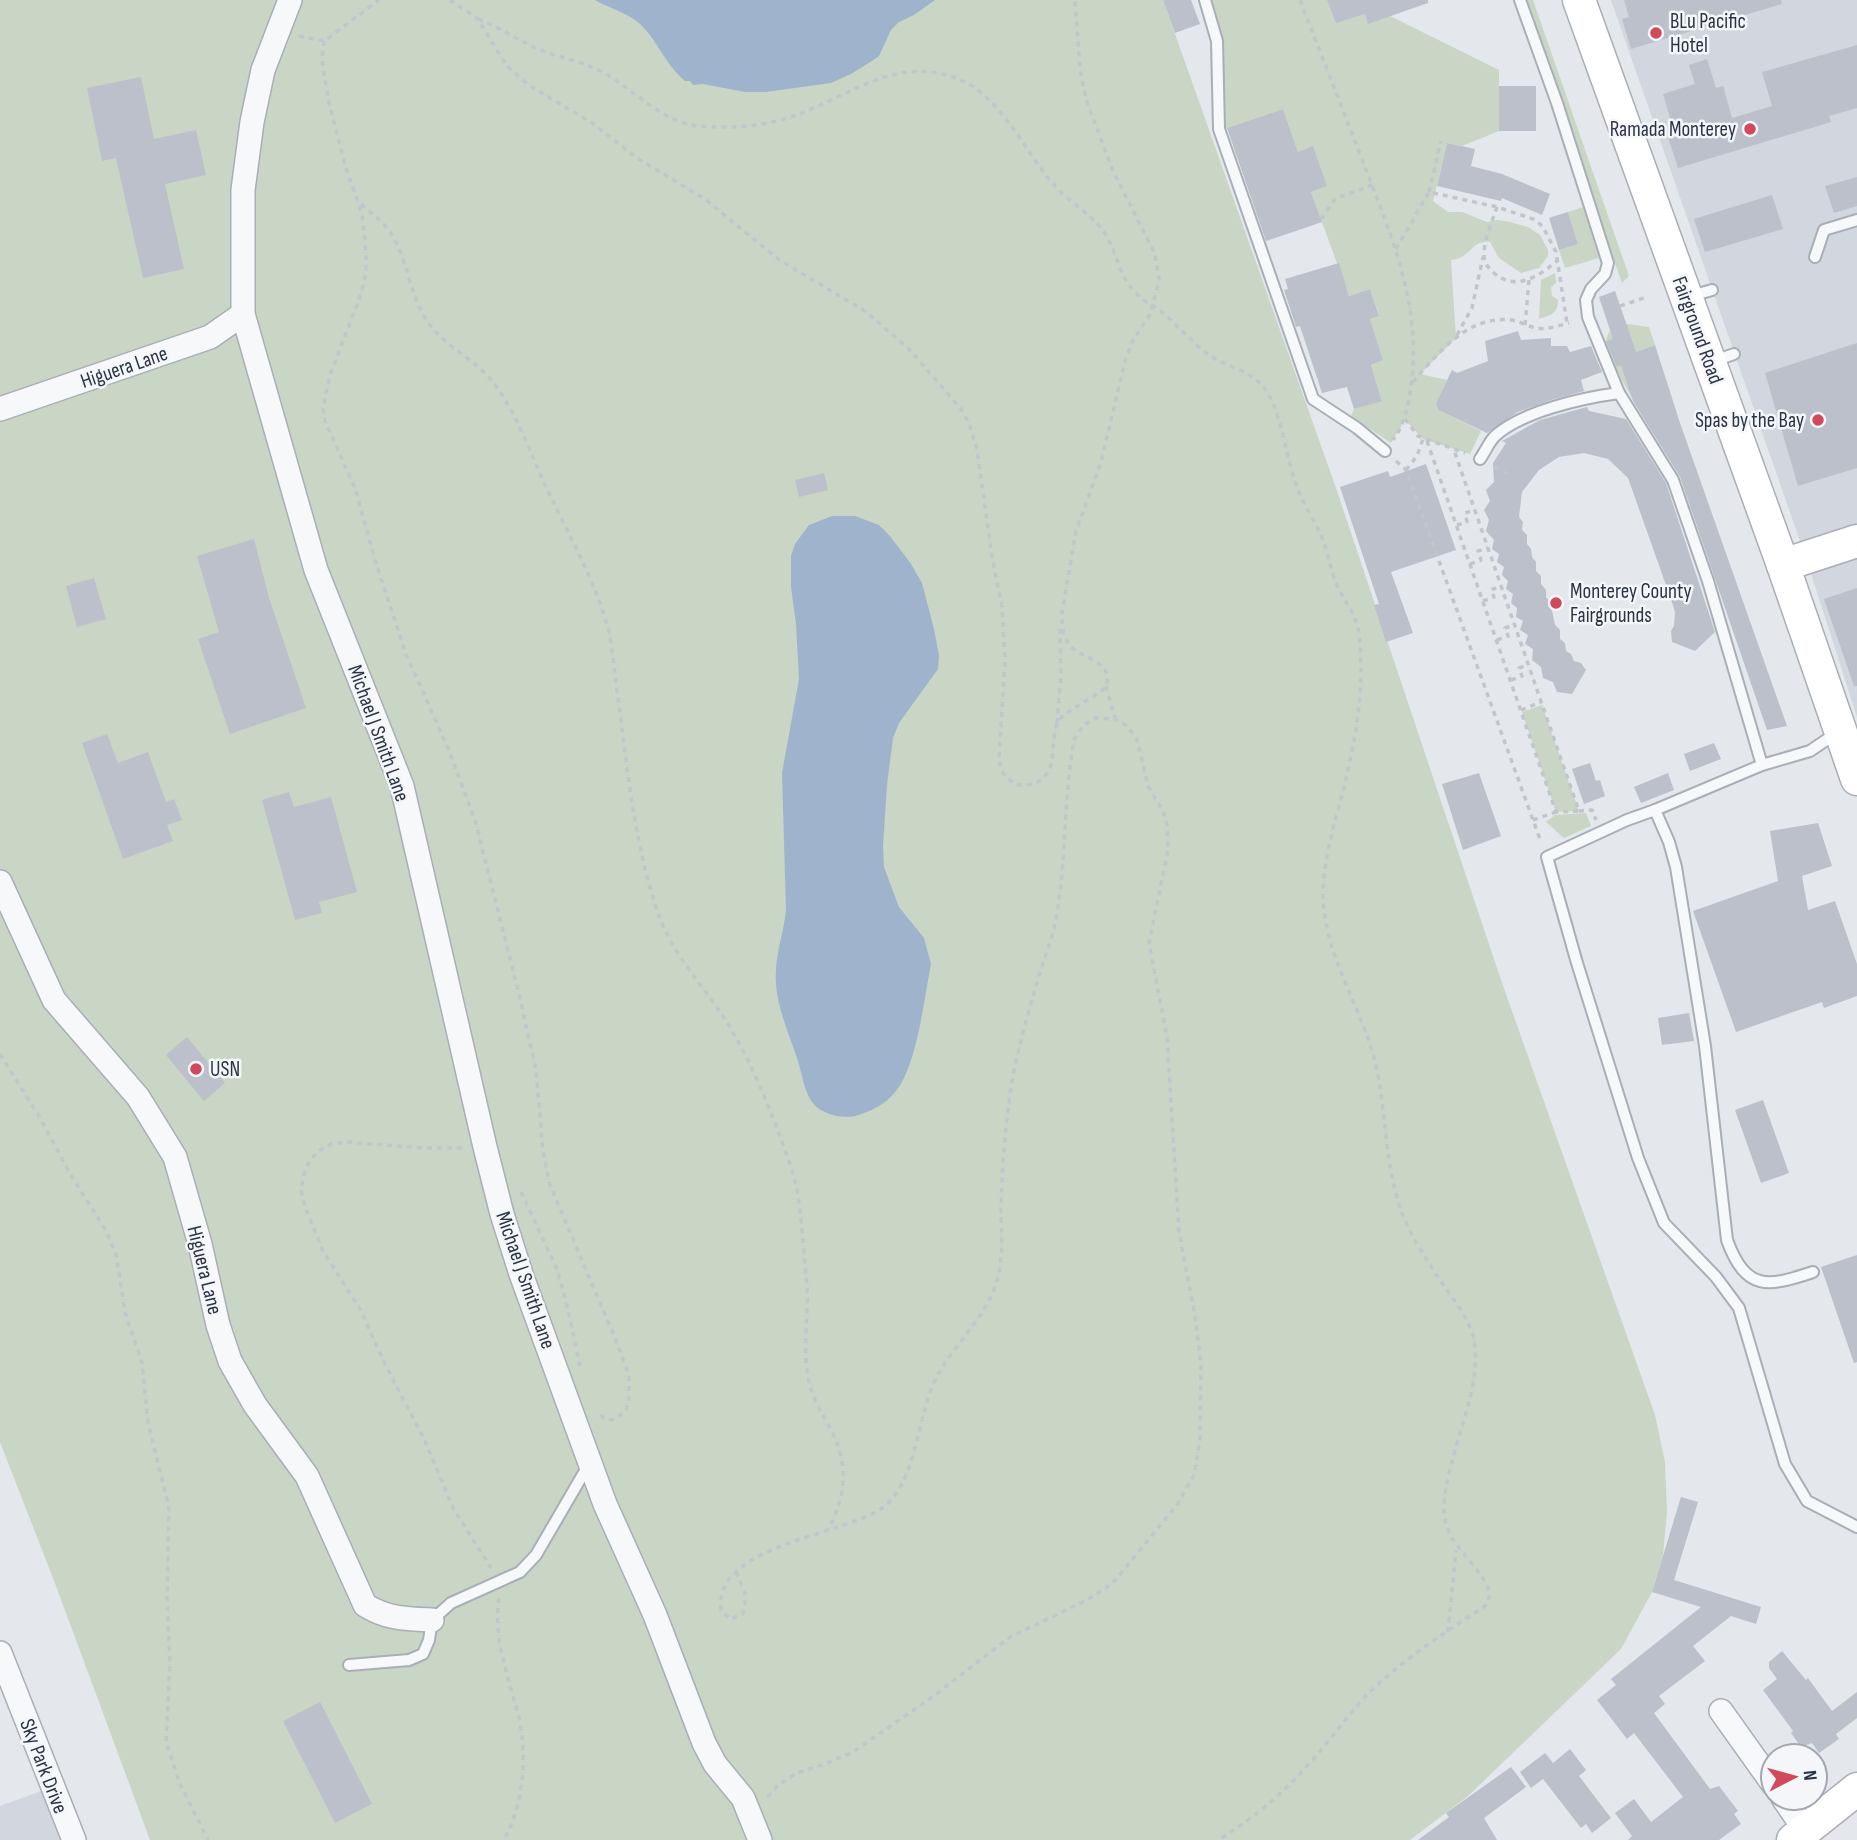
<svg xmlns="http://www.w3.org/2000/svg" width="1857" height="1840" viewBox="0 0 1857 1840" font-family="'Sofia Sans Condensed',sans-serif">
  <style>
    .built { fill: #d2d6de }
    .green { fill: #c9d6c5 }
    .water { fill: #9fb4cc }
    .building { fill: #bbc0ca }
    .lines { fill: none; stroke-linecap: round; stroke-linejoin: round }
    .lane-casing { stroke: #a9aeb7; stroke-width: 14 }
    .street-casing { stroke: #a9aeb7; stroke-width: 26 }
    .secondary-casing { stroke: #a9aeb7; stroke-width: 35 }
    .path { stroke: #c2c5cb; stroke-width: 3.5; stroke-dasharray: 5 5; stroke-linecap: butt }
    .lane { stroke: #f7f8fa; stroke-width: 10 }
    .street { stroke: #f7f8fa; stroke-width: 23 }
    .secondary { stroke: #fff; stroke-width: 32 }
    .poi-dot { fill: #d1495b; stroke: #f4f6f9; stroke-width: 2.5 }
    .labels { text-anchor: middle; stroke-width: 5; stroke-linejoin: round; paint-order: stroke }
    .poi-label { font-size: 21px; fill: #2b3445; stroke: #f4f6f9; text-anchor: start }
    .street-label { font-size: 21px; fill: #2b3445; stroke: #f4f6f9 }
  </style>
  <rect width="100%" height="100%" fill="#e4e7ec"/>
  <!-- built -->
  <g class="built">
    <polygon points="1611,0 1857,0 1857,717 1806,558"/>
    <polygon points="44,1790 64,1840 0,1840 0,1806"/>
  </g>
  <!-- green -->
  <g class="green">
    <polygon points="0,0 1163,0 1336,488 1501,980 1655,1415 1665,1462 1667,1512 1663,1555 1652,1592 1621,1649 1468,1796 1410,1840 150,1840 56,1586 0,1442"/>
    <path d="M 1205,0 L 1327,0 L 1365,14 L 1368,23 L 1390,16 L 1499,70 L 1499,131 L 1462,146 L 1447,143 L 1433,201 L 1448,212 L 1462,212 L 1487,222 L 1497,220 L 1510,222 L 1528,227 L 1540,235 L 1548,250 L 1548,256 L 1539,268 L 1521,273 L 1499,258 L 1490,242 C 1470,240 1472,258 1451,260 L 1456,338 L 1420,374 L 1447,380 L 1436,403 L 1438,410 L 1481,431 L 1470,454 L 1423,439 L 1405,420 L 1391,443 L 1351,416 L 1354,409 L 1382,400 L 1371,365 L 1383,360 L 1370,319 L 1379,315 L 1370,289 L 1349,296 L 1311,192 L 1327,186 L 1313,147 L 1298,152 L 1283,109 L 1224,129 L 1219,129 L 1218,58 Z"/>
    <polygon points="1525,0 1533,0 1629,276 1622,283"/>
    <polygon points="1583,207 1599,258 1565,268 1559,250 1578,244 1568,212"/>
    <path d="M 1555,273 L 1556,283 L 1551,287 L 1552,296 L 1558,300 C 1558,314 1551,315 1539,319 L 1541,280 Z"/>
    <polygon points="1627,324 1649,327 1655,345 1619,358 1670,427 1682,425 1656,433 1651,431 1609,357 1606,340 1610,330"/>
    <polygon points="1542,705 1579,811 1556,812 1522,712"/>
    <polygon points="1586,813 1591,826 1564,838 1546,822 1555,815"/>
  </g>
  <!-- water -->
  <g class="water">
    <path d="M 595,0 L 935,0 L 914,15 L 899,22 L 891,30 L 879,56 L 872,61 L 851,74 L 831,83 L 766,92 L 745,92 L 703,84 L 693,85 L 690,81 L 685,81 C 664,63 658,41 640,24 C 628,13 609,8 595,0 Z"/>
    <path d="M 832,516 L 855,516 L 879,525 L 890,536 L 911,564 L 922,583 L 934,629 L 939,656 L 938,669 L 899,723 L 893,738 L 887,785 L 883,846 L 884,867 L 899,907 L 924,938 L 931,964 C 924,999 919,1047 904,1078 C 894,1099 877,1110 855,1116 C 840,1119 821,1114 812,1102 C 804,1091 802,1074 798,1061 C 790,1036 778,1011 776,984 C 774,959 783,935 786,911 L 782,773 L 799,679 L 796,624 L 791,587 L 791,556 L 795,544 L 809,525 Z"/>
  </g>
  <!-- building -->
  <g class="building">
    <polygon points="1163,0 1191,0 1200,24 1175,33"/>
    <polygon points="1327,0 1428,0 1428,3 1368,24 1365,14 1336,23"/>
    <polygon points="1624,0 1781,0 1782,4 1631,49 1622,19 1629,17"/>
    <polygon points="1857,45 1857,108 1829,116 1831,122 1678,168 1668,137 1675,135 1663,94 1695,84 1689,65 1707,59 1716,88 1723,86 1732,118 1772,106 1762,72"/>
    <polygon points="141,77 154,139 196,130 206,175 165,184 184,269 143,278 116,158 102,161 87,88"/>
    <rect x="1499" y="86" width="37" height="45"/>
    <polygon points="1283,109 1298,152 1313,146 1327,186 1311,192 1322,222 1266,241 1227,128"/>
    <polygon points="1447,143 1475,149 1471,166 1502,174 1550,194 1542,215 1502,198 1501,201 1437,186"/>
    <polygon points="1857,177 1857,206 1834,213 1825,186"/>
    <polygon points="1772,195 1783,229 1705,252 1694,219"/>
    <polygon points="1568,212 1578,244 1559,250 1549,218"/>
    <polygon points="1339,263 1349,296 1370,289 1379,316 1370,319 1383,360 1371,365 1382,401 1354,409 1347,387 1322,393 1300,326 1296,327 1284,290 1288,289 1285,279"/>
    <polygon points="1615,291 1636,352 1655,345 1680,423 1787,726 1767,730 1680,477 1633,401 1621,365 1617,367 1606,341 1613,339 1599,297"/>
    <polygon points="1518,331 1521,340 1551,338 1551,346 1567,346 1570,352 1591,346 1602,372 1581,380 1584,391 1551,400 1518,412 1487,433 1438,410 1436,403 1452,370 1457,373 1488,361 1485,341"/>
    <polygon points="1857,343 1857,468 1798,486 1765,373"/>
    <polygon points="1587,407 1589,411 1626,419 1666,483 1715,632 1695,651 1672,642 1671,631 1674,626 1675,612 1671,599 1667,593 1666,585 1628,478 1608,459 1584,453 1559,457 1539,470 1522,492 1519,517 1523,522 1522,530 1527,535 1527,544 1531,549 1532,557 1536,562 1536,571 1541,576 1541,584 1546,590 1546,597 1550,602 1555,625 1560,630 1560,639 1565,643 1566,651 1571,654 1574,661 1581,663 1586,670 1572,694 1557,692 1553,682 1543,678 1541,667 1532,660 1533,649 1525,644 1528,635 1520,630 1523,621 1516,617 1517,608 1511,603 1513,594 1506,589 1508,581 1502,575 1504,567 1497,562 1499,554 1492,549 1494,540 1486,531 1489,520 1484,510 1490,501 1486,490 1494,482 1493,463 1506,443 1502,441 1540,420"/>
    <polygon points="1426,464 1456,550 1391,572 1413,633 1386,642 1374,605 1379,604 1340,487 1388,471 1390,477"/>
    <polygon points="824,473 828,490 799,497 795,480"/>
    <polygon points="254,539 269,598 306,708 230,734 198,639 219,632 197,556"/>
    <polygon points="94,578 106,619 77,627 66,586"/>
    <polygon points="1857,588 1857,686 1854,686 1824,599"/>
    <polygon points="107,734 118,763 148,752 166,802 174,799 182,820 167,825 173,841 123,859 82,743"/>
    <polygon points="1714,743 1721,759 1690,771 1684,754"/>
    <polygon points="1590,763 1596,781 1600,780 1605,796 1584,804 1572,769"/>
    <polygon points="1479,773 1501,836 1463,850 1442,784"/>
    <polygon points="1668,773 1674,790 1641,803 1634,787"/>
    <polygon points="289,792 294,807 331,797 357,892 319,902 322,913 295,920 262,800"/>
    <polygon points="1818,823 1832,866 1802,876 1808,910 1835,901 1857,964 1857,996 1824,1008 1822,1002 1736,1032 1693,911 1778,881 1770,831"/>
    <polygon points="1689,1013 1694,1041 1662,1045 1658,1018"/>
    <polygon points="187,1037 225,1083 204,1101 166,1055"/>
    <polygon points="1763,1100 1789,1173 1761,1183 1735,1110"/>
    <polygon points="1857,1255 1857,1362 1854,1363 1821,1267"/>
    <polygon points="1681,1497 1698,1502 1674,1580 1761,1607 1756,1624 1731,1616 1693,1646 1705,1661 1659,1696 1665,1704 1654,1713 1710,1789 1719,1786 1738,1811 1734,1814 1741,1824 1719,1840 1628,1840 1632,1836 1615,1813 1634,1799 1651,1822 1683,1797 1634,1733 1627,1739 1597,1700 1616,1685 1611,1679 1701,1607 1652,1592"/>
    <polygon points="1782,1651 1806,1680 1808,1678 1832,1711 1857,1692 1857,1718 1836,1734 1839,1739 1819,1753 1812,1743 1801,1747 1791,1733 1793,1731 1763,1690 1777,1679 1769,1668 1769,1662"/>
    <polygon points="320,1702 372,1804 335,1823 283,1721"/>
    <polygon points="1570,1749 1586,1770 1579,1776 1611,1818 1592,1833 1586,1824 1581,1828 1543,1779 1531,1788 1520,1772 1545,1753 1553,1763"/>
    <polygon points="1511,1767 1526,1787 1484,1818 1497,1840 1418,1840 1449,1817 1446,1813"/>
  </g>
  <g class="lines">
    <!-- lane casing -->
    <g class="lane-casing">
      <g id="lane">
        <polyline points="1205,0 1217,41 1219,129 1313,399 1357,428 1385,451"/>
        <polyline points="1520,0 1557,103 1608,263 1605,274 1591,289 1586,300 1588,317 1619,393 1673,480 1708,581 1762,765"/>
        <polyline points="1815,257 1824,230 1857,220"/>
        <polyline points="1688,297 1712,290"/>
        <polyline points="1714,361 1734,354"/>
        <path d="M 1480,459 C 1485,452 1489,442 1495,436 C 1523,411 1582,398 1619,393"/>
        <polyline points="1838,732 1810,751 1762,765 1655,810 1627,820 1547,857 1577,963 1638,1158 1664,1223 1716,1277 1739,1308 1785,1464 1807,1501 1857,1527"/>
        <path d="M 1655,810 L 1669,842 L 1676,867 L 1705,1046 L 1727,1240 C 1746,1292 1768,1287 1813,1272"/>
        <polyline points="349,1665 409,1660 423,1654 429,1640 432,1620 451,1603 520,1572 536,1555 589,1464"/>
      </g>
    </g>
    <!-- street casing -->
    <g class="street-casing">
      <g id="street">
        <polyline points="290,0 263,70 252,122 243,190 243,314 316,570 402,786 485,1147 502,1214 521,1274 605,1504 655,1615 704,1743 715,1764 743,1798 760,1840"/>
        <polyline points="0,409 210,337 243,314"/>
        <path d="M 0,882 L 54,1000 L 138,1097 L 175,1157 L 200,1244 L 218,1325 L 230,1361 L 255,1405 L 307,1476 L 365,1605 C 387,1619 407,1619 432,1620"/>
        <polyline points="0,1653 74,1840"/>
        <polyline points="1721,1711 1773,1784"/>
        <polyline points="1783,1798 1805,1830"/>
      </g>
    </g>
    <!-- secondary casing -->
    <g class="secondary-casing">
      <g id="secondary">
        <polyline points="1579,0 1783,565 1857,779"/>
        <polyline points="1783,565 1857,541"/>
        <polyline points="1793,1840 1857,1789"/>
      </g>
    </g>
    <!-- path -->
    <g class="path">
      <path d="M 450,0 L 478,19 L 506,65 L 527,84 L 592,123 L 637,158 L 705,199 L 778,259 L 865,311 L 909,349 L 961,409 L 968,421 L 977,449 L 992,557 L 1002,607 L 1005,660 L 999,759 C 1001,769 1002,775 1011,781 C 1018,786 1024,786 1032,784 C 1063,775 1046,739 1060,719 C 1069,708 1105,693 1107,684 C 1112,659 1079,659 1069,644 C 1062,635 1062,624 1062,613 L 1076,531 L 1101,462 L 1125,361 L 1133,340 L 1151,313 L 1159,280 L 1155,254 L 1113,171 L 1086,99 L 1080,69 L 1075,0"/>
      <path d="M 1300,0 C 1320,51 1340,103 1360,154 C 1388,228 1423,304 1411,386 C 1408,406 1405,424 1393,440"/>
      <path d="M 478,19 C 500,27 517,40 538,49 C 559,58 582,61 602,72 C 634,89 662,123 699,126 C 731,129 769,126 799,114 C 852,94 899,55 958,79 C 1001,95 1025,153 1055,186 C 1070,203 1092,214 1104,232 C 1117,251 1118,275 1135,292 C 1142,301 1153,305 1162,312 C 1179,327 1193,344 1212,357 C 1231,369 1256,372 1268,393 C 1284,423 1286,459 1298,490 C 1305,507 1316,523 1323,540 C 1328,554 1331,569 1336,583 C 1344,602 1357,614 1359,634 C 1365,683 1357,731 1346,779 C 1335,825 1316,875 1326,923 C 1335,971 1363,1014 1375,1061 C 1387,1112 1384,1167 1403,1216 C 1415,1244 1432,1268 1449,1293 C 1458,1305 1467,1318 1472,1332 C 1488,1383 1445,1454 1444,1508 C 1443,1547 1482,1562 1490,1595 L 1485,1606 C 1443,1634 1397,1663 1362,1700 C 1346,1718 1331,1739 1315,1757 C 1287,1790 1255,1818 1218,1840"/>
      <polyline points="299,36 324,41 379,0"/>
      <polyline points="324,41 322,59 328,99 345,165 362,214 366,253 366,272 361,294 330,375 323,408 325,421 355,488 375,560 406,654 448,748 475,820 518,990 536,1070 543,1152 550,1185 615,1338 629,1375 629,1402 625,1412 612,1420 604,1418 597,1412"/>
      <polyline points="1429,192 1441,141"/>
      <path d="M 361,204 C 372,214 384,222 392,235 C 409,262 409,296 428,322 C 445,347 474,358 492,381 C 515,410 527,445 542,478 C 565,529 595,578 609,632 C 614,656 615,681 619,705 C 628,774 635,847 658,913 C 671,952 702,984 724,1018 C 751,1059 774,1118 790,1164 C 800,1193 801,1221 804,1251 C 805,1268 808,1284 807,1302 C 807,1329 803,1355 809,1382 C 813,1399 822,1413 830,1428 C 849,1463 847,1497 827,1531"/>
      <path d="M 1497,207 C 1492,222 1484,239 1484,255 C 1484,263 1488,268 1494,273 C 1516,292 1539,276 1557,261"/>
      <polyline points="1321,219 1335,199 1372,185"/>
      <polyline points="1396,249 1429,192 1497,207 1536,220 1543,227 1556,252 1567,323"/>
      <polyline points="1620,306 1644,298"/>
      <polyline points="1525,325 1529,280"/>
      <polyline points="1457,335 1472,308 1483,257"/>
      <path d="M 1413,382 C 1438,353 1468,315 1511,320 C 1519,321 1525,325 1532,327 C 1545,331 1557,326 1569,323"/>
      <polyline points="1405,419 1418,436 1465,453"/>
      <polyline points="1427,441 1556,812 1579,811 1454,450"/>
      <polyline points="1396,461 1406,470 1541,842"/>
      <polyline points="1494,467 1512,476"/>
      <polyline points="1406,470 1417,456 1423,439"/>
      <polyline points="1457,525 1467,522 1465,513 1474,510"/>
      <polyline points="1470,564 1481,560 1478,551 1488,548"/>
      <polyline points="1483,601 1494,597 1491,590 1501,586"/>
      <polyline points="1497,640 1508,636 1505,628 1514,625"/>
      <polyline points="1511,680 1522,676 1519,668 1527,665"/>
      <polyline points="1106,686 1115,718"/>
      <polyline points="1521,710 1541,702"/>
      <polyline points="1057,723 1061,675 1060,629"/>
      <polyline points="1579,811 1592,810 1596,820"/>
      <polyline points="1533,820 1556,812"/>
      <polyline points="0,1054 40,1118 72,1177 105,1229 116,1254 125,1312 142,1363 148,1423 169,1508 167,1599 170,1663 166,1742 180,1784 208,1840"/>
      <polyline points="462,1148 423,1148 348,1142 331,1144 320,1150 310,1160 304,1174 301,1190 305,1207 323,1251 360,1309 385,1364 425,1441 453,1508 491,1568"/>
      <polyline points="521,1192 556,1267 566,1301 580,1366"/>
      <path d="M 736,1572 L 745,1593 L 745,1608 L 742,1614 L 730,1619 L 721,1610 C 714,1543 845,1537 885,1506 C 898,1495 906,1477 911,1461 C 921,1430 924,1399 940,1371 C 959,1339 989,1314 998,1277 C 1004,1254 1001,1231 1001,1208 C 1002,1173 1004,1138 1009,1103 C 1014,1061 1026,1020 1038,979 C 1044,959 1052,940 1056,919 C 1067,860 1063,799 1074,740 L 1083,725 L 1096,718 L 1115,719 L 1127,726 L 1137,739 L 1148,786 L 1163,811 L 1167,825 L 1168,850 L 1149,943 L 1167,1037 L 1179,1232 L 1195,1316 L 1201,1365 L 1200,1440 L 1194,1475 L 1177,1505 L 1112,1584 L 1087,1600 L 1010,1637 L 931,1698 L 853,1752 L 825,1764 L 797,1773 L 778,1785 L 767,1798"/>
      <path d="M 499,1598 C 493,1639 508,1676 518,1714 C 528,1754 524,1803 504,1840"/>
      <polyline points="1448,1632 1456,1550"/>
    </g>
    <!-- lane -->
    <use href="#lane" class="lane"/>
    <!-- street -->
    <use href="#street" class="street"/>
    <!-- secondary -->
    <use href="#secondary" class="secondary"/>
  </g>
  <!-- markers -->
  <g class="poi-dot">
    <circle cx="1656" cy="33" r="7"/>
    <circle cx="1750" cy="129" r="7"/>
    <circle cx="1818" cy="420" r="7"/>
    <circle cx="1556" cy="603" r="7"/>
    <circle cx="196" cy="1069" r="7"/>
  </g>
  <g class="labels">
    <!-- poi labels -->
    <g class="poi-label">
      <text x="1670" y="28">BLu Pacific<tspan x="1670" dy="24">Hotel</tspan></text>
      <text x="1736" y="136" text-anchor="end">Ramada Monterey</text>
      <text x="1804" y="427" text-anchor="end">Spas by the Bay</text>
      <text x="1570" y="598">Monterey County<tspan x="1570" dy="24">Fairgrounds</tspan></text>
      <text x="210" y="1076">USN</text>
    </g>
    <!-- street labels -->
    <g class="street-label">
      <text transform="translate(1698 330) rotate(70)" y="7">Fairground Road</text>
      <text transform="translate(124 367) rotate(-19)" y="7">Higuera Lane</text>
      <text transform="translate(379 733) rotate(70)" y="7">Michael J Smith Lane</text>
      <text transform="translate(205 1270) rotate(76)" y="7">Higuera Lane</text>
      <text transform="translate(526 1280) rotate(71)" y="7">Michael J Smith Lane</text>
      <text transform="translate(44 1766) rotate(69)" y="7">Sky Park Drive</text>
    </g>
  </g>
  <!-- north arrow -->
  <g transform="translate(1794 1777) rotate(84)"><circle r="33" fill="#f4f6f9" stroke="#a4a8b1" stroke-width="2"/>
  <path d="M0-5L12 26L0 18L-12 26Z" fill="#d1495b"/>
  <text y="-10" font-size="19" font-weight="bold" text-anchor="middle" fill="#2b3445">N</text>
  </g>
</svg>
